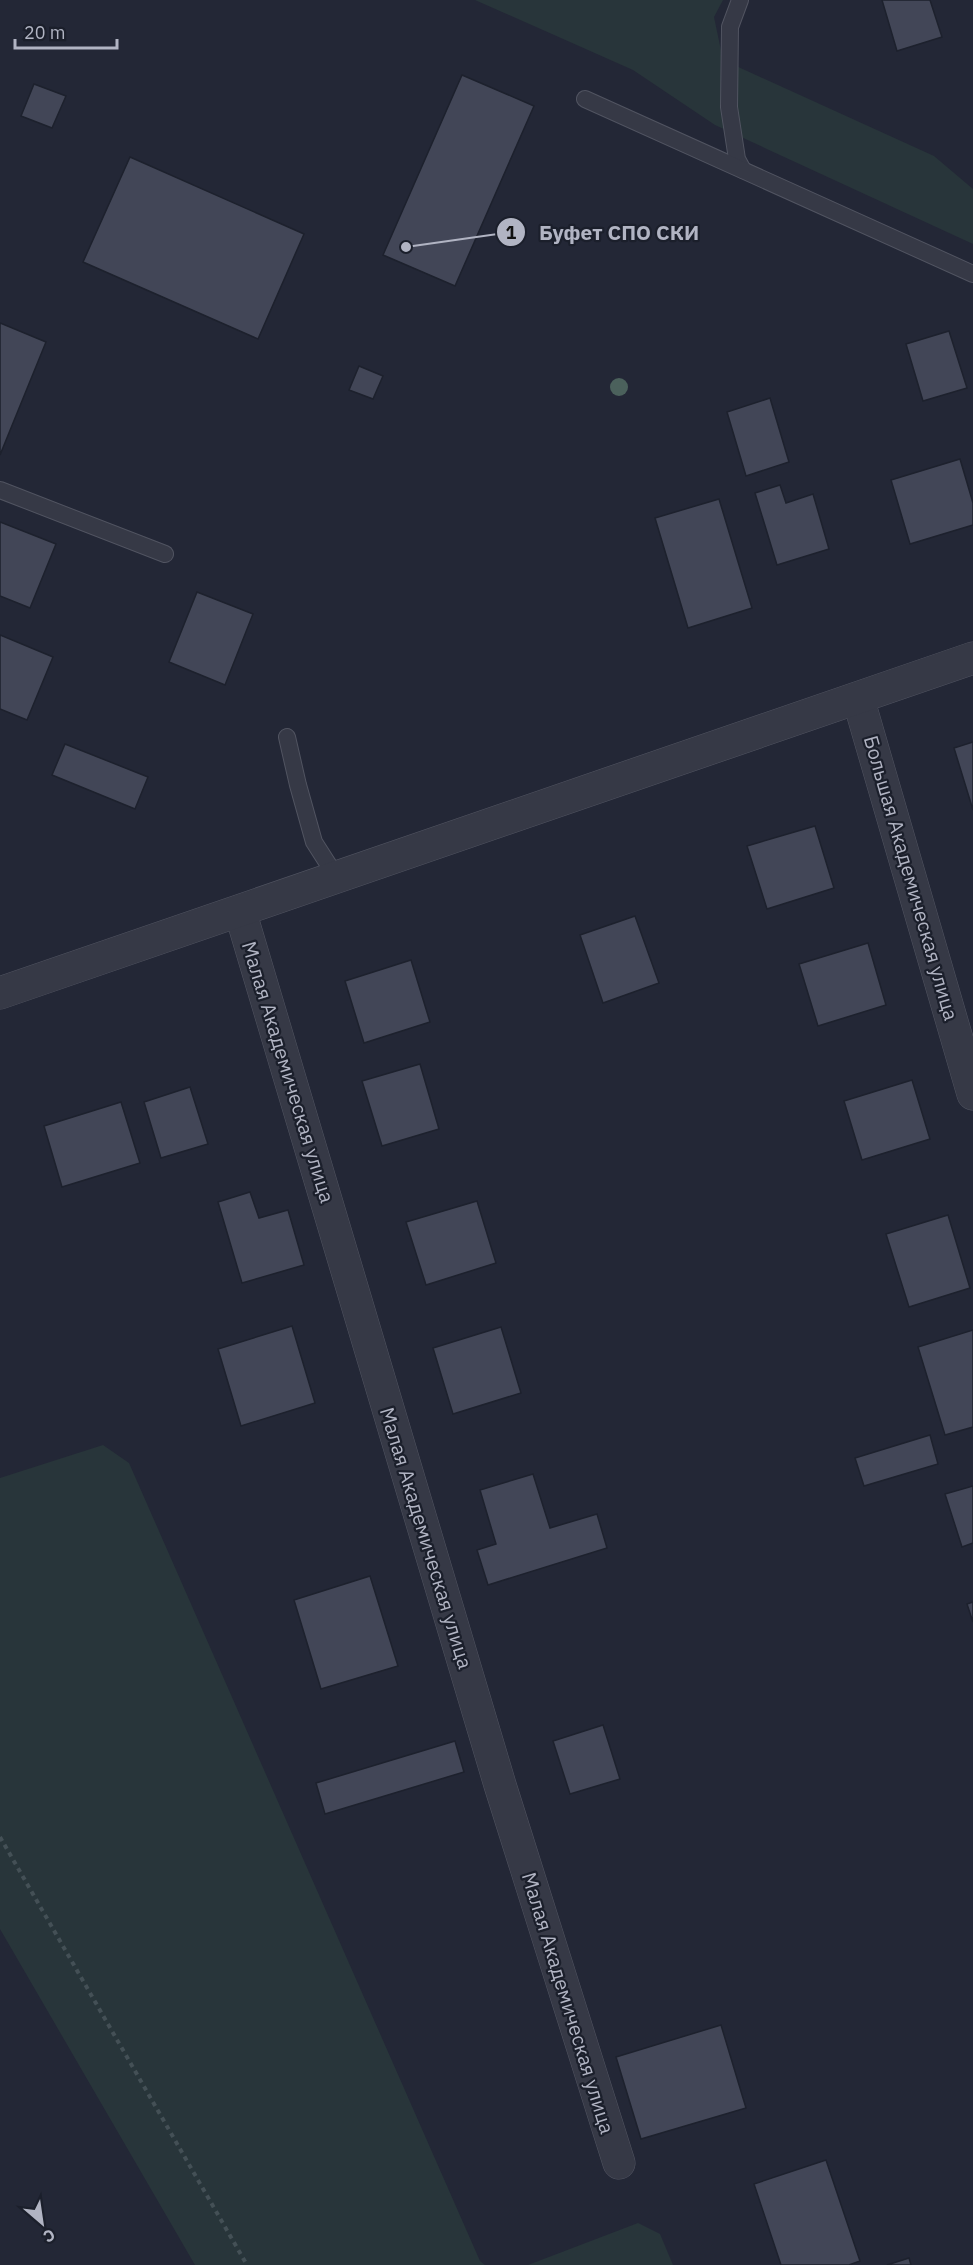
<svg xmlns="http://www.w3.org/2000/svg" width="973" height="2265" viewBox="0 0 973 2265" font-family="'IBM Plex Sans',sans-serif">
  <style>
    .green { fill: #28353a }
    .building { fill: #424657; stroke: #1d212d; stroke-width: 1.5 }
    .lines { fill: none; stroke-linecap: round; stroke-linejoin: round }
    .lane-casing { stroke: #515461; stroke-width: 18 }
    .street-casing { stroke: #515461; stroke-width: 33 }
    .path { stroke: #445056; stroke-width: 4; stroke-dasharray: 4.5 4.5; stroke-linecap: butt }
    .lane { stroke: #363946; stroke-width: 16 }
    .street { stroke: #363946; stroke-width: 32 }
    .tree { fill: #4b615c }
    .labels { text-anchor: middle; stroke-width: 4.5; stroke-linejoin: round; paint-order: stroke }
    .street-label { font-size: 20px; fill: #b1b4c3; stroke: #1b1f2b }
    .leader { fill: none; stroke: #b1b4c3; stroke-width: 2 }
    .callout-dot { fill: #b1b4c3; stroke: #1b1f2b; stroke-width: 2 }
    .mark-label { font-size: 18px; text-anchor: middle; font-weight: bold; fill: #111 }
    .callout-label { font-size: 21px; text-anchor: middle; font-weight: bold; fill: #b1b4c3; stroke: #1b1f2b; stroke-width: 4.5; stroke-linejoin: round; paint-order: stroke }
  </style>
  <rect width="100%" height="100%" fill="#232736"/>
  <!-- green -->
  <g class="green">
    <polygon points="475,0 723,0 714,17 723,60 934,156 973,189 973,244 715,125 633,70"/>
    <polygon points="103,1445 129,1463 480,2261 485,2265 195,2265 0,1929 0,1478"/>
    <polygon points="638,2223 660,2234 673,2265 528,2265"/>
  </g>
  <!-- building -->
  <g class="building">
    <polygon points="882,0 930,0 942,37 897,51"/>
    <polygon points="462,75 534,106 455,286 383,255"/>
    <polygon points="34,84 66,96 52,128 21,116"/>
    <polygon points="130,157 304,234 258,339 83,262"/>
    <polygon points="0,323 46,342 0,455"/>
    <polygon points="949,331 967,388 923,401 906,344"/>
    <polygon points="359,366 383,376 373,399 349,390"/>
    <polygon points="770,398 789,462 746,476 727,412"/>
    <polygon points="960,459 973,503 973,525 910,544 891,480"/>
    <polygon points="780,485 786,503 813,494 829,549 777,565 755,493"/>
    <polygon points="719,499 752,608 688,628 655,518"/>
    <polygon points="0,522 56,544 30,608 0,596"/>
    <polygon points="197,592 253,614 225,685 169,662"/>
    <polygon points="0,635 53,657 27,720 0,709"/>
    <polygon points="973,742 973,810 954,748"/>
    <polygon points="65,744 148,777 135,809 52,775"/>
    <polygon points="815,826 834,888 767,909 747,846"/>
    <polygon points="635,916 659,983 603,1003 580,935"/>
    <polygon points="868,943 886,1005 818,1026 799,964"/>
    <polygon points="411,960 430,1022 364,1043 345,981"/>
    <polygon points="420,1064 439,1129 382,1146 362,1081"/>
    <polygon points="912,1080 930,1139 862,1160 844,1101"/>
    <polygon points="190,1087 208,1144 161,1158 144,1102"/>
    <polygon points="121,1102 140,1163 62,1187 44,1126"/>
    <polygon points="250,1192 259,1218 288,1210 304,1265 242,1283 218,1202"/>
    <polygon points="477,1201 496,1263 426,1285 406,1222"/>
    <polygon points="948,1215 970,1288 909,1307 886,1234"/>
    <polygon points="292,1326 315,1403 241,1426 218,1349"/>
    <polygon points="501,1327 521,1393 453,1414 433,1348"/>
    <polygon points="973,1330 973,1427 945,1435 918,1347"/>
    <polygon points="930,1435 938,1464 864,1486 855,1458"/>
    <polygon points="533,1474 550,1528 597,1514 607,1548 488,1585 477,1550 496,1544 480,1490"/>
    <polygon points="973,1486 973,1543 962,1547 945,1494"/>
    <polygon points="370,1576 398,1666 321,1689 294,1600"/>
    <polygon points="973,1602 973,1622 967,1604"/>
    <polygon points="603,1725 620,1779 570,1794 553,1741"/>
    <polygon points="455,1741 464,1772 325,1814 316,1783"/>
    <polygon points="721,2025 746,2108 641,2139 616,2057"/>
    <polygon points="826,2160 860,2261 849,2265 781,2265 754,2184"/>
    <polygon points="909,2258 911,2265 887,2265"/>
  </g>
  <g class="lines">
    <!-- lane casing -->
    <g class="lane-casing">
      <g id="lane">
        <polyline points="740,0 730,27 729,107 737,159 743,170"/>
        <polyline points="585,99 973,274"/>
        <polyline points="0,490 165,554"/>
        <polyline points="287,737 298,785 314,842 337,878"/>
      </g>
    </g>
    <!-- street casing -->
    <g class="street-casing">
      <g id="street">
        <polyline points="858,698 973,1094"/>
        <polyline points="240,911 500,1785 619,2163"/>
        <polyline points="0,993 973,658"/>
      </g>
    </g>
    <!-- path -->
    <polyline class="path" points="0,1837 247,2265"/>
    <!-- lane -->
    <use href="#lane" class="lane"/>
    <!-- street -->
    <use href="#street" class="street"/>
  </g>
  <!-- trees -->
  <circle class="tree" cx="619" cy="387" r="9"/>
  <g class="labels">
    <!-- street labels -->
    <g class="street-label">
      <text transform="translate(911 878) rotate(74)" y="7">Большая Академическая улица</text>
      <text transform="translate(288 1072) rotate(73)" y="7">Малая Академическая улица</text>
      <text transform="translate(426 1538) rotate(73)" y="7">Малая Академическая улица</text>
      <text transform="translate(568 2003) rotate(73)" y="7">Малая Академическая улица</text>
    </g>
  </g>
  <!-- callouts -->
  <path class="leader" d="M406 247L511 232"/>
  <g class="callout-dot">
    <circle cx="406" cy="247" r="6"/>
    <circle cx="511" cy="232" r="15"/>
  </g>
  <g class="mark-label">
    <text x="511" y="239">1</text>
  </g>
  <g class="callout-label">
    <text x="619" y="240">Буфет СПО СКИ</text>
  </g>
  <!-- north arrow -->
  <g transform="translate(42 2223) rotate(151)" stroke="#1b1f2b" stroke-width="4.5" paint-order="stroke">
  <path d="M0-4.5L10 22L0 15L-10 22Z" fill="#b1b4c3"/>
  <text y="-9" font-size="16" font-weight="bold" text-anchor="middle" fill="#b1b4c3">С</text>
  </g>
  <!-- scale -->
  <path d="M15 39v9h102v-9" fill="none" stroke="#b1b4c3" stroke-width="3"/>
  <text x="24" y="39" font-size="18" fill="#b1b4c3" stroke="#1b1f2b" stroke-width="4.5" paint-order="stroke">20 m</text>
</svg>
